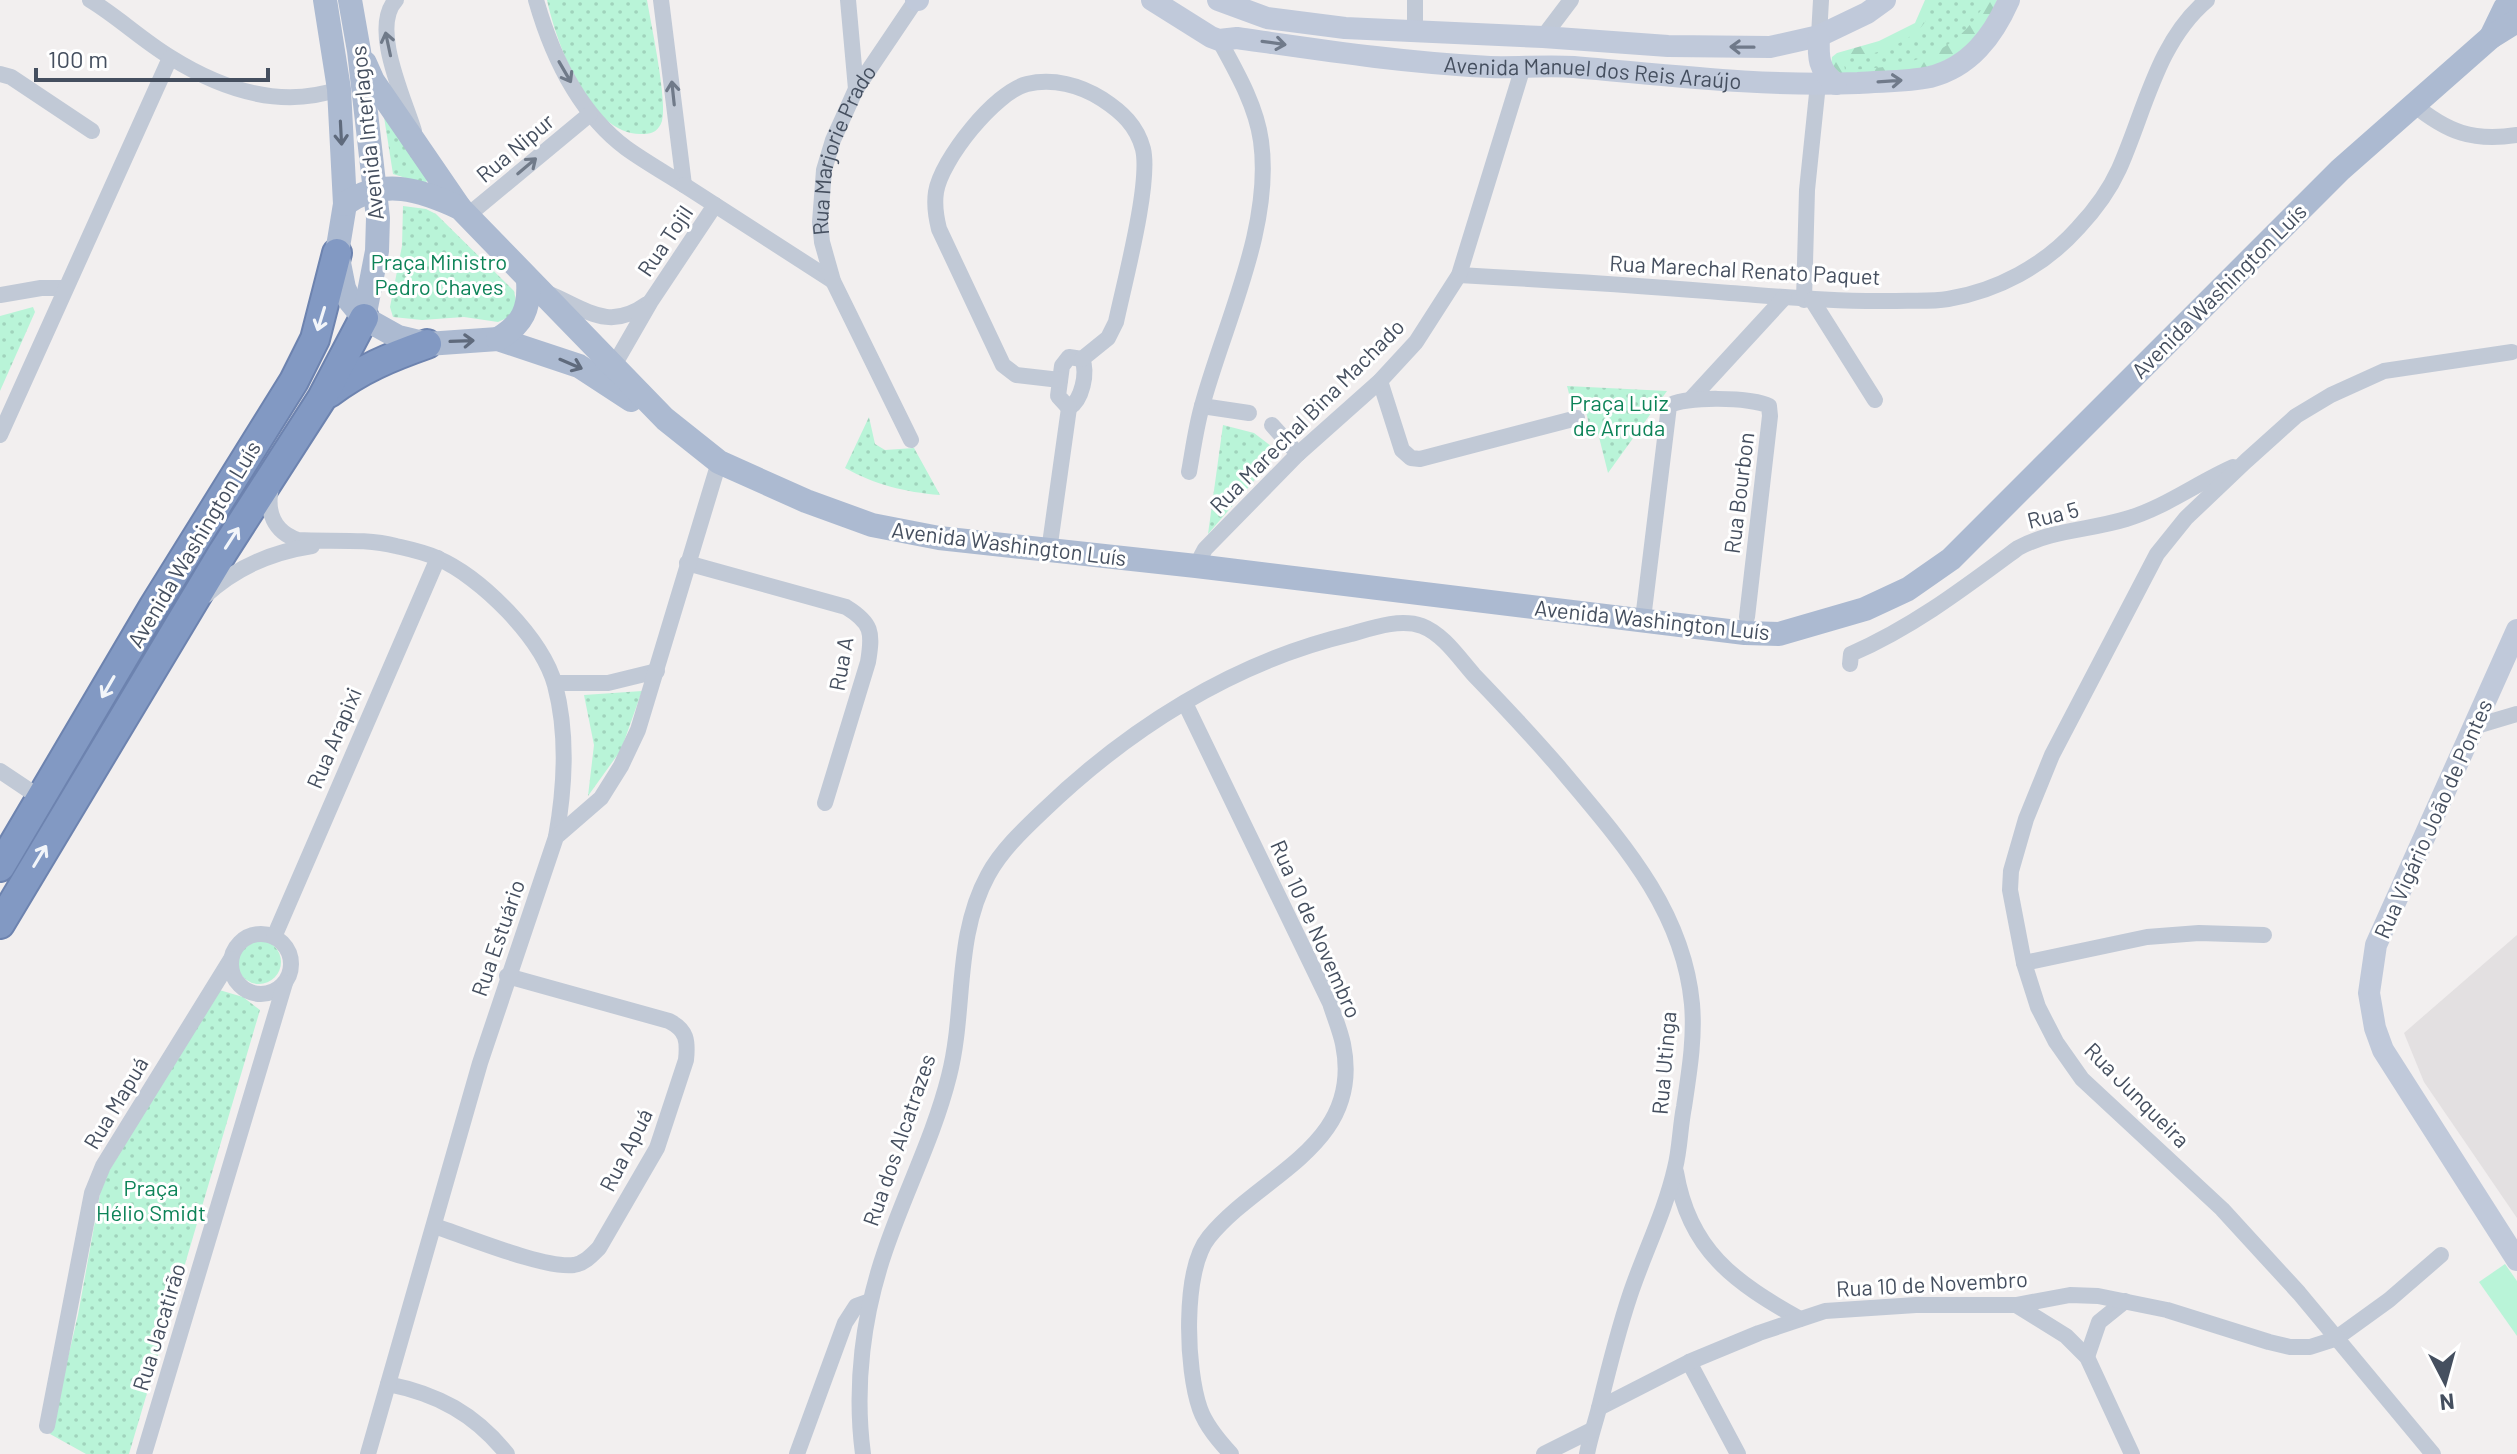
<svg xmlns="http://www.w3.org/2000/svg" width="2517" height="1454" viewBox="0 0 2517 1454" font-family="Barlow,sans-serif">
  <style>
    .education { fill: #e3e0e1 }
    .forest { fill: url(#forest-firs) }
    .park { fill: url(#park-dots) }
    .pitch { fill: #b9f4d8 }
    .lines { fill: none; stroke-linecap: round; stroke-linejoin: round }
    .highway-casing { stroke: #6d83af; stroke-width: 32 }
    .street { stroke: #c1c9d6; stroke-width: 16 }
    .secondary { stroke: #c0c9da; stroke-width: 22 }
    .primary { stroke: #acbad1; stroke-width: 24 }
    .highway { stroke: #8299c3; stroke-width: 28 }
    .oneway { stroke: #707a8a }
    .oneway2 { stroke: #707a89 }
    .oneway3 { stroke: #5f6a7c }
    .oneway4 { stroke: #f2f5f9 }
    .labels { text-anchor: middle; stroke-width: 6; stroke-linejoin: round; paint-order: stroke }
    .street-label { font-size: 22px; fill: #454f5f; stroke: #fff }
    .park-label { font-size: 22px; fill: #0d8358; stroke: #fff }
  </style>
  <defs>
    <pattern id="forest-firs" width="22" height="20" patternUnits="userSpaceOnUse" patternTransform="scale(2)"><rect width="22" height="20" fill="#b9f4d8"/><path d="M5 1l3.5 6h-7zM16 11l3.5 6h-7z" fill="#a0d3bc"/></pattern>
    <pattern id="park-dots" width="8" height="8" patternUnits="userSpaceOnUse" patternTransform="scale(2)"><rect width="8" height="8" fill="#b9f4d8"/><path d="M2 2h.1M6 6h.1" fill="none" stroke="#a0d3bc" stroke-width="1.8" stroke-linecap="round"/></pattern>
  </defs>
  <rect width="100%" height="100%" fill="#f2efef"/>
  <!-- education -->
  <polygon class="education" points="2517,935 2517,1218 2424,1082 2404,1033"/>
  <!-- forest -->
  <polygon class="forest" points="1925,0 1997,0 1988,21 1966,49 1922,73 1841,74 1831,65 1832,57 1837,53 1879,41 1915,23"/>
  <!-- park -->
  <g class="park">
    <path d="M 547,0 L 647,0 C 651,24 668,103 662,121 C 659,130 653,134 644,134 C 590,138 556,42 547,0 Z"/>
    <path d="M 1932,0 L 1987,0 C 1956,57 1906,68 1845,70 L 1843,58 C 1868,59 1915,42 1927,19 C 1929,13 1930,6 1932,0 Z"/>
    <polygon points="384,117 428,179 425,184 393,174"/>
    <polygon points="403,206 426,209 436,214 514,291 517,306 507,318 498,322 464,317 422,320 393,317 390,307 402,246"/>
    <polygon points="33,307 35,312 0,391 0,316"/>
    <polygon points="1567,386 1667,391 1608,473 1597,429 1589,425 1584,402 1572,405"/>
    <path d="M 869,417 L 875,444 L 885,450 L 914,448 L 940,495 C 904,492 876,485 845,468 Z"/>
    <polygon points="1223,425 1254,433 1279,452 1208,534"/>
    <polygon points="642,691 621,750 588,796 594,745 584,695"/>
    <circle cx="259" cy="962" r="22"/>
    <polygon points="216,989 243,997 260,1010 129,1454 86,1454 50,1434 78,1315 102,1183"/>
  </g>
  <!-- pitch -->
  <polygon class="pitch" points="2505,1264 2517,1281 2517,1336 2479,1282"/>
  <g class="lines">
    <!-- highway casing -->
    <g class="highway-casing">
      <g id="highway">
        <path d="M 329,393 C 361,369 390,357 427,344"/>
        <polyline points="0,867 154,606 294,381 315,339 337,253"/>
        <polyline points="0,924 223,552 322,398 364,318"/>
      </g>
    </g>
    <!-- street -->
    <g class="street">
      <path d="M 90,0 C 118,17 142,40 170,57 C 221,89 281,109 339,89"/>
      <path d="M 396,0 C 370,27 404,98 414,131"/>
      <path d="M 536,0 C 552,56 578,112 626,148 C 644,161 665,173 684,185 L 661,0"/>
      <polyline points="848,0 856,89"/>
      <polyline points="1415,0 1415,31"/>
      <polyline points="1819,36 1821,0"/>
      <polyline points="1543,37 1571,0"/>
      <polyline points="0,74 11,77 92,131"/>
      <path d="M 2413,104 C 2447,132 2473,142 2517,135"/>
      <polyline points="684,185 833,281"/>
      <polyline points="467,216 590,114"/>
      <path d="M 1459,275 C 1550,280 1640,285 1730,293 C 1785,297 1838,302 1893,301 C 1911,300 1930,302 1948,299 C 1997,291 2044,266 2078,228 C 2094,211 2109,191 2119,169 C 2145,111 2157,42 2207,0"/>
      <path d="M 547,293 C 586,309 608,332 647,304"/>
      <polyline points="0,295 41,288 64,288"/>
      <polyline points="1804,300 1807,190 1818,84"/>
      <polyline points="1812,300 1875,400"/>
      <path d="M 1069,357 L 1082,359 C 1088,373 1082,400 1069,408 L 1058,396 L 1062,366 Z"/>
      <polyline points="613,367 651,301 715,205"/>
      <path d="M 1060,380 L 1016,375 L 1003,365 L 939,229 C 936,217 934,205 936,192 C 941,160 995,92 1027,84 C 1053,78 1080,85 1102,99 C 1122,112 1137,126 1143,149 C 1151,183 1124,284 1116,322 L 1108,338 L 1082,359"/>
      <polyline points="1380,381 1402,450 1411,458 1420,459 1577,418"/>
      <polyline points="1691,399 1784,298"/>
      <polyline points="1202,406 1249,413"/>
      <polyline points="1272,425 1298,454"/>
      <polyline points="0,435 170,58"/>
      <path id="s1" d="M 911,440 L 833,281 L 822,242 L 820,222 L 824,170 L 833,140 L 856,89 L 916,0"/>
      <path d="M 1189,472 C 1193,450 1196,427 1202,406 C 1224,324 1273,227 1261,141 C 1256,105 1236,71 1219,40"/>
      <path d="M 271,487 C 266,512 274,532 298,540 C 329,542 365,538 396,546 C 409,549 424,552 437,558 C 481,577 542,638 555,685 C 568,734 565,787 556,837"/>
      <polyline points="1049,551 1069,408"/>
      <path d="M 687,563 L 846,607 C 872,623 873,632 868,662 L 825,803"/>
      <polyline points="1196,566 1205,549 1298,454 1380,381 1416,342 1459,275 1523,67"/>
      <path d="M 205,596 C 235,568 272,552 312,546"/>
      <path d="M 1644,611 L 1669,406 C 1682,396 1753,397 1769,406 L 1770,416 L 1747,617"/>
      <path d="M 1850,664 L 1851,654 C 1913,627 1964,588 2018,548 C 2051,530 2090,530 2126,519 C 2164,508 2197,483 2233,467"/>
      <polyline points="555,683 608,683 657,671"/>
      <path d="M 1185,703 L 1330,1003 C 1334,1016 1340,1030 1343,1044 C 1364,1146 1260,1174 1209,1237 C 1182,1270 1186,1370 1200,1409 C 1206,1426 1219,1441 1231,1454"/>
      <polyline points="2473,727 2517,714"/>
      <polyline points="0,771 42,799"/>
      <circle cx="261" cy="964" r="30"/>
      <polyline points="274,937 438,558"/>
      <polyline points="2024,963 2147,937 2199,933 2264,935"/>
      <path d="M 1676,1172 C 1689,1250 1734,1282 1800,1319"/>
      <path d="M 434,1226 C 466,1236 544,1269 574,1265 C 585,1263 592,1255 599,1248 L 657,1148 L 686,1060 C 688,1041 687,1030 669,1021 L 507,976"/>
      <polyline points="2016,1305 2066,1336 2087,1357 2132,1454"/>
      <polyline points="2087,1357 2099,1322 2125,1301"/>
      <polyline points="1689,1362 1738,1454"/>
      <path d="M 388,1384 C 438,1394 475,1414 507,1454"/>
      <polyline points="1599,1408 1689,1362 1759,1333 1825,1311 1916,1305 2016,1305 2070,1295 2098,1296 2167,1310 2269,1342 2290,1347 2310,1347 2335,1339 2389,1300 2441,1255"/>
      <polyline points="47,1426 92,1193 103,1166 231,959"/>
      <polyline points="144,1454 285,983"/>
      <polyline points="368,1454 480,1063 556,837 601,798 621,766 638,730 719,462"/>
      <polyline points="797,1454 845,1323 856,1306 870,1301"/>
      <path d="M 863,1454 C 854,1386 863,1315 885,1251 C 905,1192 934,1136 949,1076 C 966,1010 954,937 988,875 C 1001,851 1022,831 1042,812 C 1128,729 1233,662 1351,634 C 1372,628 1400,618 1422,626 C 1443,634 1459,658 1474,675 C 1503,705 1531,735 1558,766 C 1618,838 1683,907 1692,1004 C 1695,1039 1689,1073 1684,1107 C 1680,1127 1680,1149 1675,1168 C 1665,1212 1644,1253 1630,1295 C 1618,1331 1609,1367 1600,1404 C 1596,1421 1590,1437 1587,1454"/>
      <polyline points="1544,1454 1592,1430"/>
      <polyline points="2433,1454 2299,1293 2222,1209 2082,1079 2056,1042 2038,1007 2024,963 2010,890 2011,871 2026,819 2052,755 2157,554 2186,518 2246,461 2296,416 2331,395 2384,371 2512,352"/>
    </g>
    <!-- secondary -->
    <g class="secondary">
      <polyline points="916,0 918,0"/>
      <path id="s2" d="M 1152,0 L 1211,37 L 1219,40 L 1237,38 C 1321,50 1405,63 1490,67 C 1518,68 1546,65 1574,67 C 1668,75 1763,87 1858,83 C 1881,81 1907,82 1930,77 C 1970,67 1993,36 2009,0"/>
      <polyline points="1218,0 1267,18 1345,28 1543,37 1668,46 1770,47 1819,36 1867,13 1885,0"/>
      <path d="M 1819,36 C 1818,57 1818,70 1836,84"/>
      <polyline points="2517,630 2376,945 2369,993 2375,1028 2383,1050 2517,1260"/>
    </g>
    <!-- primary -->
    <g class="primary">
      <polyline points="325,0 339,89 345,204 337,253 344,288 350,301 364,318 398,337 427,344 498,339 579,366 631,400"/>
      <polyline points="350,0 359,51 378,218 377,251 364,318"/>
      <polyline points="2491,37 2505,8 2514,0"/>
      <polyline points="365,63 373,81 460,208"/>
      <path d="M 345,204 C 383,177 421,190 460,208 L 665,419 L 719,462 L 806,501 L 872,525 L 939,538 L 1196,566 L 1745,633 L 1779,634 L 1865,609 L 1908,589 L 1951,559 L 2340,170 L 2491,37 L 2517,21"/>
      <path d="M 498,339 C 523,324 530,309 528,280"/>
    </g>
    <!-- highway -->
    <use href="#highway" class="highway"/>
  </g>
  <!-- one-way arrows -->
  <defs><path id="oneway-shaft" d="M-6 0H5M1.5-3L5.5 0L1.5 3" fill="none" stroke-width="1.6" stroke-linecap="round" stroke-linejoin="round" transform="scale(2)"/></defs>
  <g class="oneway">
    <use href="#oneway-shaft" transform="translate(1274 43) rotate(8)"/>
    <use href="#oneway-shaft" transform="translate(1742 47) rotate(-179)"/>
    <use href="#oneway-shaft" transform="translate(1890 81) rotate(-4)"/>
  </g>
  <g class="oneway2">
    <use href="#oneway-shaft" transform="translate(388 44) rotate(-102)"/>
    <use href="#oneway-shaft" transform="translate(565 72) rotate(60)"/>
    <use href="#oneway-shaft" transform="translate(673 93) rotate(-96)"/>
    <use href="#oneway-shaft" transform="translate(527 166) rotate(-40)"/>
  </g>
  <g class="oneway3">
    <use href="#oneway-shaft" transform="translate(341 133) rotate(87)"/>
    <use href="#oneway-shaft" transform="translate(462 341) rotate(-2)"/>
    <use href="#oneway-shaft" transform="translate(571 364) rotate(23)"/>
  </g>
  <g class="oneway4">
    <use href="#oneway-shaft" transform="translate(321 319) rotate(107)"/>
    <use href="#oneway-shaft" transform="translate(232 538) rotate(-57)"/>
    <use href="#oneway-shaft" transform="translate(108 687) rotate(120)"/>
    <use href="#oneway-shaft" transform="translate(40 856) rotate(-59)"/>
  </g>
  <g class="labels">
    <!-- street labels -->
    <g class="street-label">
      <text dy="8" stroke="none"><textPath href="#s2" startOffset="454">Avenida Manuel dos Reis Araújo</textPath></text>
      <text transform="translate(367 133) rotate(-96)" y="8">Avenida Interlagos</text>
      <text transform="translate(515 148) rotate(-40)" y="8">Rua Nipur</text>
      <text dy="8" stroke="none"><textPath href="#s1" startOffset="314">Rua Marjorie Prado</textPath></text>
      <text transform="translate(665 241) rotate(-56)" y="8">Rua Tojil</text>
      <text transform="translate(1745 270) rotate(3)" y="8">Rua Marechal Renato Paquet</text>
      <text transform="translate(2219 291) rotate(-45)" y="8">Avenida Washington Luís</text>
      <text transform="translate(1307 416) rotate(-45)" y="8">Rua Marechal Bina Machado</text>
      <text transform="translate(1739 493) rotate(-83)" y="8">Rua Bourbon</text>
      <text transform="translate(2053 515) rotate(-14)" y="8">Rua 5</text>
      <text transform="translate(194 544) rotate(-59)" y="8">Avenida Washington Luís</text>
      <text transform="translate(1009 544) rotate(7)" y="8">Avenida Washington Luís</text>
      <text transform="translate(1652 620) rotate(6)" y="8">Avenida Washington Luís</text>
      <text transform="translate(841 664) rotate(-80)" y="8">Rua A</text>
      <text transform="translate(334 738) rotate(-67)" y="8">Rua Arapixi</text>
      <text transform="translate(2433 819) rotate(-66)" y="8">Rua Vigário João de Pontes</text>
      <text transform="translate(1316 929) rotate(66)" y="8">Rua 10 de Novembro</text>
      <text transform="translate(498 938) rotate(-71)" y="8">Rua Estuário</text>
      <text transform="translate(1664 1063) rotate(-85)" y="8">Rua Utinga</text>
      <text transform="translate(2137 1095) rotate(45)" y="8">Rua Junqueira</text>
      <text transform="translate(116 1103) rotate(-59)" y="8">Rua Mapuá</text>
      <text transform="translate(899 1140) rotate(-71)" y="8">Rua dos Alcatrazes</text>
      <text transform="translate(626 1150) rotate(-63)" y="8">Rua Apuá</text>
      <text transform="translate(1932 1284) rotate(-3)" y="8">Rua 10 de Novembro</text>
      <text transform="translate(159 1327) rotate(-73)" y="8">Rua Jacatirão</text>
    </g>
    <!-- park labels -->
    <g class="park-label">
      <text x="439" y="270">Praça Ministro<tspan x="439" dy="25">Pedro Chaves</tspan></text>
      <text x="1619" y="411">Praça Luiz<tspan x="1619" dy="25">de Arruda</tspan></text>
      <text x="151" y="1196">Praça<tspan x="151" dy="25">Hélio Smidt</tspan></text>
    </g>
  </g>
  <!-- north arrow -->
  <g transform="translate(2445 1382) rotate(174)" stroke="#ffffff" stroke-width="6" paint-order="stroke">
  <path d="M0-6L14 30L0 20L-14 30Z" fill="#454f5f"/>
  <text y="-12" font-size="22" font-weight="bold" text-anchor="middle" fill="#454f5f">N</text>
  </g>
  <!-- scale -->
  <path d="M36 68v12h232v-12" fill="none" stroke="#454f5f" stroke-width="4"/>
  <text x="48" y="68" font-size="24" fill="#454f5f" stroke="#ffffff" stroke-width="6" paint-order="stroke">100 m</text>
</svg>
